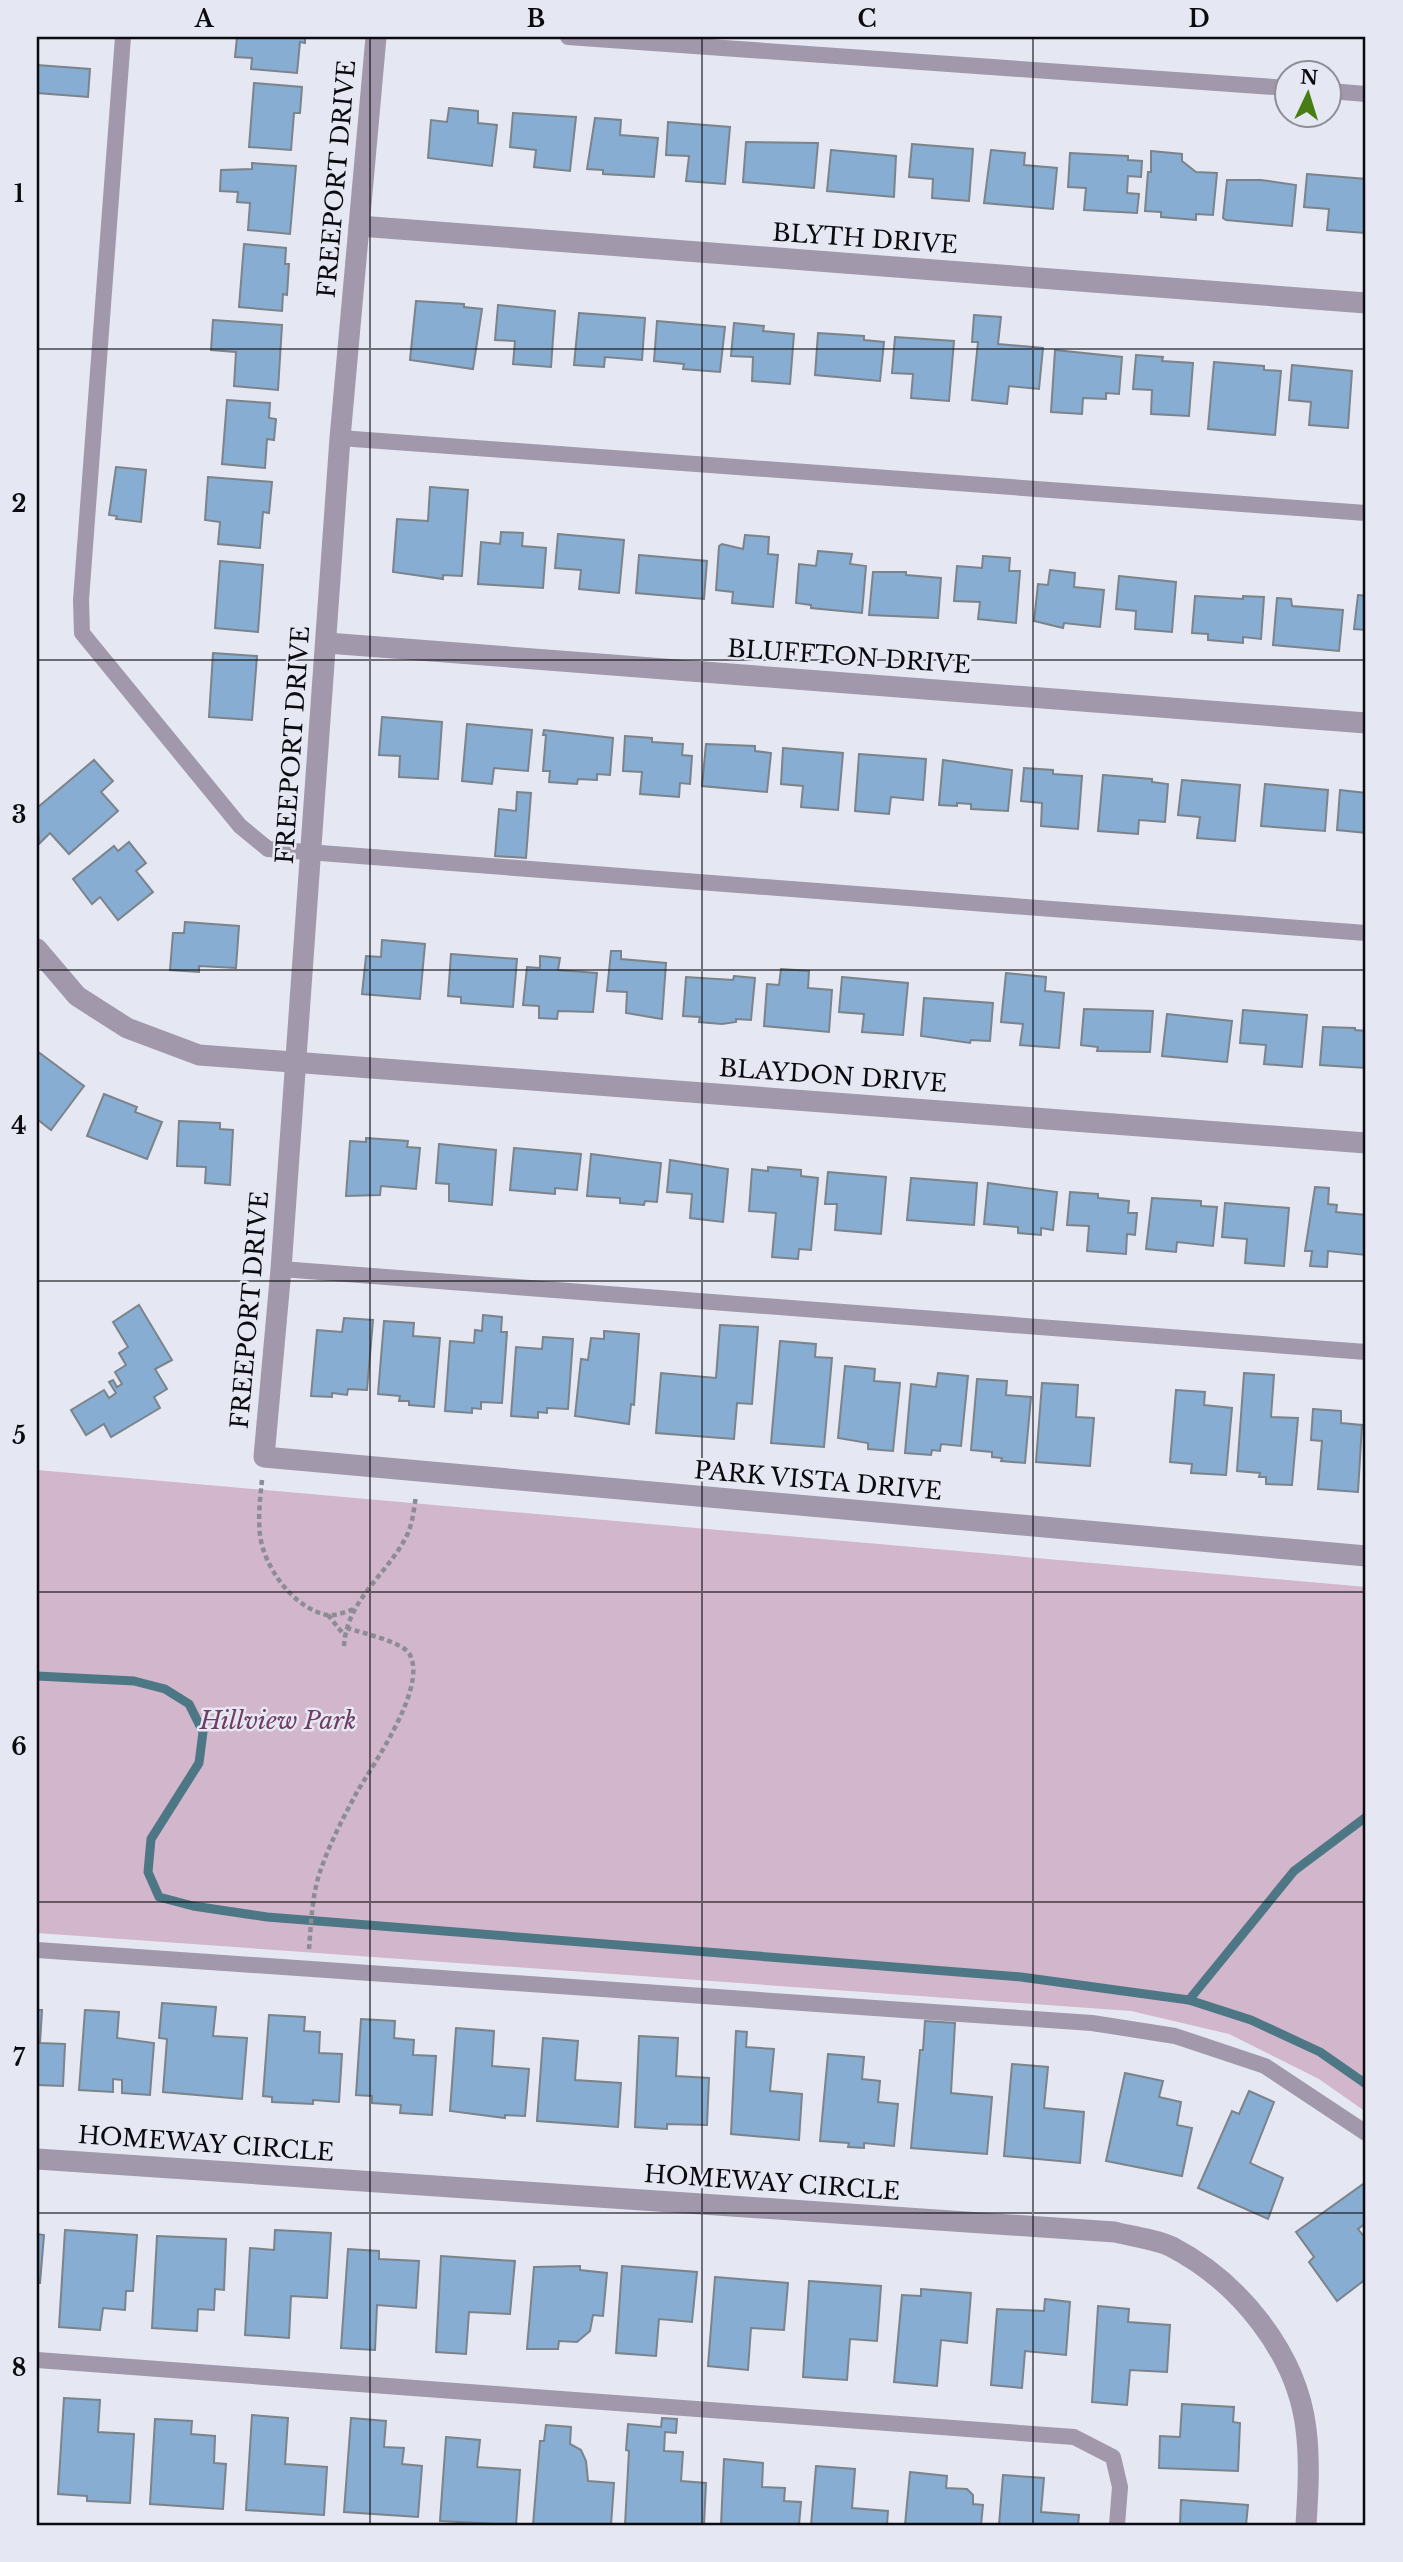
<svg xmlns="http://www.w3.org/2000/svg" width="1403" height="2562" viewBox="0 0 1403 2562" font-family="'Libre Baskerville',serif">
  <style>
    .green { fill: #d2b6cb }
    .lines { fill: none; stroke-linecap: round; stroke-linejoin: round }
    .stream { stroke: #4d7785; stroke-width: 9 }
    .building { fill: #88add2; stroke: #7b838b; stroke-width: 2 }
    .path { stroke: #8b8d95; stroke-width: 4.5; stroke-dasharray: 5 3.5; stroke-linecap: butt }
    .lane { stroke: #a198ab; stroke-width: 16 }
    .street { stroke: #a198ab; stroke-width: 21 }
    .grid { fill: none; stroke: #0b0b0f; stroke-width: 2; stroke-opacity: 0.55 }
    .labels { text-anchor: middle; stroke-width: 5; stroke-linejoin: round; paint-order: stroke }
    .street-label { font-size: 24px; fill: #0b0b0f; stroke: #e5e7f2 }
    .park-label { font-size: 24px; font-style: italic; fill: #723b66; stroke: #e5e7f2 }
    .neatline { fill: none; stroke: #0b0b0f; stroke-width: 2.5 }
    .grid-label { font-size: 23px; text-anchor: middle; font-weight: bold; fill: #0b0b0f }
  </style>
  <rect width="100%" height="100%" fill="#e5e7f2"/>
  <!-- green -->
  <polygon class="green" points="37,1470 1366,1587 1366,2112 1319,2079 1229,2034 1131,2011 37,1933"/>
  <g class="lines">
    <!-- stream -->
    <g class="stream">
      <polyline points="37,1676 134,1681 165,1689 189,1704 203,1732 199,1763 151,1839 148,1872 159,1897 193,1906 267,1917 1021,1977 1189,2000 1251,2020 1320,2052 1366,2084"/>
      <polyline points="1189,2000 1294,1871 1366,1817"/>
    </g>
  </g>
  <!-- building -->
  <g class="building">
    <polygon points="237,37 305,37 305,43 300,42 297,73 251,69 252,58 235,57"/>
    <polygon points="37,65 90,69 88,97 37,93"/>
    <polygon points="254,83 302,87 300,113 294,113 291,150 249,147"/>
    <polygon points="449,108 478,111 478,123 497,125 492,166 428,158 431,120 447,122"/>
    <polygon points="513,113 576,117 570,171 534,167 536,150 510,147"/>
    <polygon points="595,118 621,120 620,135 658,138 654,177 603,174 603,170 587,169"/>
    <polygon points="668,122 730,127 725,184 686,181 689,156 666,155"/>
    <polygon points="746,142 818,143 814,188 743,182"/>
    <polygon points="912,144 973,149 969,201 932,198 933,179 909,177"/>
    <polygon points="831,150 896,156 894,197 827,191"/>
    <polygon points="991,150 1025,153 1024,165 1057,168 1053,209 984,203"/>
    <polygon points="1151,151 1182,154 1182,161 1196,172 1217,173 1213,215 1196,214 1196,220 1161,217 1161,212 1145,211 1148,172 1151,172"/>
    <polygon points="1070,153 1128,156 1128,160 1142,161 1141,177 1128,176 1127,193 1139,194 1137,213 1084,210 1086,188 1068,187"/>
    <polygon points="252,163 296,166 290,234 248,230 250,203 237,202 238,192 220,191 221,170 252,169"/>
    <polygon points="1307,174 1366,179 1365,233 1327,230 1329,209 1304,207"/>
    <polygon points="1227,180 1261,180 1296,185 1292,226 1226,220 1223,218"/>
    <polygon points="244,244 286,248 285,264 289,264 287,295 283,294 282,311 239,307"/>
    <polygon points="416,301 464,304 464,307 482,309 473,369 410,360"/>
    <polygon points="498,305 555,311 551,367 513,364 515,341 495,340"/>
    <polygon points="579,313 645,318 642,360 605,357 604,367 574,365"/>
    <polygon points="974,315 1001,317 998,344 1043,348 1039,389 1009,386 1007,404 972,400 978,342 972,342"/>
    <polygon points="213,320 282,325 278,390 234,386 236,352 211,350"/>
    <polygon points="657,321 725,327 720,372 683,369 684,364 654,361"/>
    <polygon points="734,323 764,326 763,331 794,334 790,384 752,381 753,357 731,356"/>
    <polygon points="818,333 864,336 864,340 884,342 880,381 815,375"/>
    <polygon points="895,337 954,341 949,401 911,398 913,374 892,373"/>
    <polygon points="1055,350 1122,357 1119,394 1106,393 1106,399 1083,398 1082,414 1051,412"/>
    <polygon points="1136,355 1163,357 1162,361 1193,363 1189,416 1151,414 1152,390 1133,389"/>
    <polygon points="1214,362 1264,366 1264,370 1281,371 1275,435 1208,429"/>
    <polygon points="1292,365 1352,371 1348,428 1309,425 1311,402 1289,400"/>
    <polygon points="227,400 270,403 269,418 276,419 274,440 267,439 265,468 222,464"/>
    <polygon points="116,467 146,470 141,522 116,519 117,516 109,515"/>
    <polygon points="208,477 272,482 269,513 263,512 260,548 218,544 220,522 205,520"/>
    <polygon points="430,487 468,490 462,576 443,575 443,579 393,572 397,519 428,521"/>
    <polygon points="501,532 523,533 522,546 546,548 543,588 478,584 481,542 500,544"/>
    <polygon points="558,534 624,540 619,593 579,589 581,570 555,568"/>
    <polygon points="745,535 769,537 768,554 778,555 773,607 732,603 733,592 716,590 719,546 722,544 743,549"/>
    <polygon points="818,551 852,554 850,564 866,566 862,613 811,608 811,605 796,603 799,564 816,566"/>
    <polygon points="639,555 707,561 704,599 636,593"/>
    <polygon points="983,556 1010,558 1009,571 1020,571 1016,623 978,619 980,602 954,601 957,566 982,568"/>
    <polygon points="220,561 263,565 258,632 215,628"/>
    <polygon points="1050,570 1075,573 1074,587 1104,590 1100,627 1064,623 1063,628 1034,621 1038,584 1048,585"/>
    <polygon points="873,572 906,572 906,575 941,578 938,618 869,615"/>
    <polygon points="1119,576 1176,582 1172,632 1135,629 1136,611 1116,609"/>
    <polygon points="1358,595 1366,596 1366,630 1354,629"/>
    <polygon points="1195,596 1243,599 1243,596 1264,597 1261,639 1243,637 1243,643 1208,640 1208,634 1192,633"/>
    <polygon points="1277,598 1291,599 1292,606 1343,610 1339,651 1273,645"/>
    <polygon points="213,653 257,656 252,720 209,717"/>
    <polygon points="382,717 442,722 438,779 399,777 400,756 379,755"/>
    <polygon points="467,724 532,730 528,771 494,768 492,784 462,781"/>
    <polygon points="544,730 613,738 610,775 597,774 597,780 578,779 577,784 549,782 550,771 543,771 546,735 543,735"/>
    <polygon points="625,736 652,738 652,742 683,744 682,755 692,756 690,784 680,783 679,797 640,794 642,772 623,771"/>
    <polygon points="706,744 755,746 755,751 771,753 767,792 702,786"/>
    <polygon points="783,748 843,753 838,810 801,807 803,786 781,784"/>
    <polygon points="859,754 926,759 923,800 891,797 889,814 855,811"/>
    <polygon points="94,760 113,781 101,792 118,811 69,854 50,833 39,844 37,808"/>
    <polygon points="943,760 1012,770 1008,811 971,809 971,804 957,803 957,806 939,805"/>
    <polygon points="1024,768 1053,770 1053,774 1082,776 1078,829 1041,826 1042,803 1021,801"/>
    <polygon points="1103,775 1152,779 1152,782 1168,784 1165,822 1139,820 1138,834 1098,831"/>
    <polygon points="1182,780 1240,785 1235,841 1197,838 1200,817 1178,815"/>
    <polygon points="1265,784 1328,790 1325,831 1261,826"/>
    <polygon points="1340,790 1366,793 1366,833 1337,830"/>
    <polygon points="517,792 531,793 526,858 495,856 499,809 516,811"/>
    <polygon points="129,842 146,863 136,871 153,892 118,920 100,897 92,904 73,879 114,846 118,851"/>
    <polygon points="185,922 239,926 236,968 199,966 199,972 170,970 173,933 184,933"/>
    <polygon points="382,940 425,944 420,999 362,994 366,956 381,957"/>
    <polygon points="611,951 621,951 621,959 666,963 662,1019 626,1013 627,992 607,991"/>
    <polygon points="451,954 517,959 513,1007 461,1003 461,997 448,996"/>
    <polygon points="540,956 560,958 558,970 597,973 593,1012 558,1011 557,1019 539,1018 539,1006 523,1005 527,967 540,968"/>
    <polygon points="781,969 809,971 808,988 832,990 829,1032 764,1026 767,984 779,985"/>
    <polygon points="1006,973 1046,977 1045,991 1064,993 1059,1048 1020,1045 1023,1024 1001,1022"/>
    <polygon points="734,976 755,978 751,1020 736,1019 736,1022 722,1024 699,1022 700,1017 683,1016 686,977 733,980"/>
    <polygon points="842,977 908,983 903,1035 862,1032 864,1014 839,1012"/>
    <polygon points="924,998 993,1003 990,1041 971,1040 970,1043 921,1036"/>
    <polygon points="1084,1009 1153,1011 1150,1052 1097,1051 1098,1047 1081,1045"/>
    <polygon points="1243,1010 1307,1015 1302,1067 1264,1064 1266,1045 1240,1043"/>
    <polygon points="1167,1014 1232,1021 1227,1062 1162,1056"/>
    <polygon points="1323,1027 1355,1028 1355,1030 1366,1031 1366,1068 1320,1065"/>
    <polygon points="37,1051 84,1086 51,1130 37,1119"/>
    <polygon points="104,1094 137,1107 135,1112 162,1122 147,1159 87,1136"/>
    <polygon points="179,1121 220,1123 220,1129 233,1130 230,1185 205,1183 206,1167 177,1166"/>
    <polygon points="366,1138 408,1141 407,1147 420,1148 416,1189 381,1186 380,1195 346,1196 350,1141 366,1142"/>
    <polygon points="439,1144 496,1150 492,1205 449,1201 449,1184 436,1183"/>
    <polygon points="514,1148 581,1154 577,1190 555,1188 555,1194 510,1190"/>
    <polygon points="591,1154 661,1163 657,1202 645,1201 644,1205 620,1203 620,1198 587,1196"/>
    <polygon points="670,1160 728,1169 723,1222 690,1218 692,1194 667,1192"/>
    <polygon points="768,1167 801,1170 801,1176 818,1178 811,1250 799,1249 798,1259 772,1257 776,1213 749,1211 752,1169 768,1171"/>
    <polygon points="828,1172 886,1177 881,1234 835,1230 837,1204 825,1204"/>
    <polygon points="911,1178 977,1183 974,1225 907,1220"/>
    <polygon points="988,1183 1057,1192 1053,1230 1041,1228 1041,1235 1018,1233 1018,1227 984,1224"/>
    <polygon points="1315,1187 1329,1188 1328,1204 1337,1205 1336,1212 1366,1215 1366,1255 1328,1251 1327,1267 1310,1266 1312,1251 1305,1251"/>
    <polygon points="1070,1192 1098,1194 1098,1198 1129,1201 1128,1213 1137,1213 1135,1235 1127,1234 1126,1254 1087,1251 1089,1226 1067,1225"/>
    <polygon points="1152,1198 1201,1201 1201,1206 1217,1207 1213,1246 1177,1242 1176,1252 1146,1249"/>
    <polygon points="1225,1203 1289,1208 1284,1266 1245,1263 1247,1239 1222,1237"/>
    <polygon points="139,1305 172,1360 155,1369 167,1389 154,1397 160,1408 111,1437 104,1424 86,1435 71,1410 104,1390 109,1398 116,1393 109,1382 113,1380 117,1387 122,1384 115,1372 126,1365 119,1353 128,1347 113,1322"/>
    <polygon points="483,1315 502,1317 501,1332 507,1332 502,1403 481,1402 481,1409 472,1408 472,1413 445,1411 450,1341 474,1343 475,1330 482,1331"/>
    <polygon points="344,1318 373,1320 367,1390 348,1389 347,1395 332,1393 332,1397 311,1396 317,1330 342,1332"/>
    <polygon points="384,1321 414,1323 413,1336 440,1338 434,1407 409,1405 409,1401 399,1401 400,1396 378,1394"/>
    <polygon points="720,1325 758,1327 752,1404 737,1403 734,1439 656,1433 661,1373 716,1378"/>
    <polygon points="604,1331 639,1334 634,1405 631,1404 629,1424 575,1416 581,1359 588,1360 591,1338 604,1339"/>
    <polygon points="543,1337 573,1339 568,1409 547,1408 547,1413 538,1412 538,1418 511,1416 516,1347 542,1349"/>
    <polygon points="780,1341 816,1344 815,1357 832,1358 824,1447 771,1443"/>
    <polygon points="845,1366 875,1369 874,1381 900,1383 893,1451 868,1449 868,1443 838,1438"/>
    <polygon points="938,1373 968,1376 961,1446 941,1444 940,1451 932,1450 931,1455 905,1453 911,1384 936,1387"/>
    <polygon points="1244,1373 1274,1375 1271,1417 1298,1418 1292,1485 1266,1484 1266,1477 1259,1477 1260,1473 1237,1471"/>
    <polygon points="977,1379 1007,1381 1006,1395 1031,1397 1025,1463 1001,1461 1002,1458 992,1457 992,1452 971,1450"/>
    <polygon points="1042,1383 1078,1385 1076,1417 1094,1418 1090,1466 1036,1462"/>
    <polygon points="1176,1390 1205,1392 1204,1405 1232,1408 1226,1475 1191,1473 1192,1464 1170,1462"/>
    <polygon points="1313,1409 1341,1411 1341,1423 1362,1425 1358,1492 1318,1489 1322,1441 1311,1440"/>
    <polygon points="162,2003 216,2007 213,2036 247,2038 242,2099 163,2092 167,2039 159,2038"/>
    <polygon points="37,2010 42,2010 40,2043 65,2044 63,2086 37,2085"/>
    <polygon points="85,2010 119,2012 117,2038 154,2043 150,2095 122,2093 122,2080 113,2079 113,2092 79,2090"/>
    <polygon points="269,2015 305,2017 304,2031 320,2032 319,2053 342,2054 339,2102 313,2100 313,2104 272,2102 272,2097 263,2096"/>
    <polygon points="361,2019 395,2021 394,2038 414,2040 413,2055 436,2056 432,2115 400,2113 401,2105 372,2103 372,2096 356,2095"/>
    <polygon points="925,2021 955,2023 951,2093 992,2097 987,2154 911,2148 920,2050 923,2050"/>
    <polygon points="456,2028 494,2031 492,2066 529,2069 525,2116 505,2115 505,2118 450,2111"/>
    <polygon points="736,2031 747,2032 746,2047 774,2049 770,2091 802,2094 799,2140 731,2134"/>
    <polygon points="639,2036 678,2038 676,2076 709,2078 707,2125 667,2124 667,2129 635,2127"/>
    <polygon points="543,2038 578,2041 575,2080 621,2083 618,2127 537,2121"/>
    <polygon points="828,2054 864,2057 862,2079 880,2081 878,2102 898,2104 894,2146 864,2143 864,2148 848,2147 849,2143 820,2141"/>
    <polygon points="1012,2064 1048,2067 1044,2108 1084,2112 1080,2163 1004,2156"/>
    <polygon points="1125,2073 1163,2081 1159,2097 1181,2102 1177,2125 1192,2128 1182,2176 1106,2161"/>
    <polygon points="1249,2091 1274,2102 1250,2163 1283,2178 1268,2219 1198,2188 1232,2111 1239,2114"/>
    <polygon points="1366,2182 1366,2223 1358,2229 1366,2239 1366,2279 1337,2301 1309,2262 1314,2257 1296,2232"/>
    <polygon points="65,2230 137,2235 133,2291 126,2291 125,2310 103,2308 100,2330 59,2327"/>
    <polygon points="275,2230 331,2233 327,2298 291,2296 289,2338 245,2335 250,2248 274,2250"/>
    <polygon points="37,2234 44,2235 40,2283 37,2283"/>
    <polygon points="157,2236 226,2239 224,2290 215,2289 214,2310 198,2309 197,2331 152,2328"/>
    <polygon points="348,2249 379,2251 379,2259 419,2261 416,2308 377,2305 375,2350 341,2348"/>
    <polygon points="441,2256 515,2261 510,2314 469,2312 466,2354 436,2352"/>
    <polygon points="580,2266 580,2270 607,2273 603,2316 593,2315 590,2331 577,2342 559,2341 558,2349 527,2349 534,2267"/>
    <polygon points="622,2266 697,2272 692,2322 659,2319 656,2356 616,2353"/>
    <polygon points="715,2277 788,2283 784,2330 751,2328 748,2370 708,2366"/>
    <polygon points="809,2281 881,2286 877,2341 850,2339 847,2380 803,2377"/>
    <polygon points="921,2289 971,2293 967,2343 941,2340 937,2386 894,2382 902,2295 921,2296"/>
    <polygon points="1045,2299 1070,2302 1066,2355 1025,2351 1022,2388 991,2385 997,2309 1044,2311"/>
    <polygon points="1098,2306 1129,2309 1128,2322 1170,2325 1167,2372 1130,2370 1127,2405 1092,2402"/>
    <polygon points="64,2398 100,2400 98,2432 134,2434 130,2503 87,2501 87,2496 58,2494"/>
    <polygon points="1182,2404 1234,2407 1233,2422 1240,2423 1238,2471 1159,2468 1160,2436 1180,2437"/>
    <polygon points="252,2415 288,2418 285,2464 327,2467 324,2515 246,2510"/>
    <polygon points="351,2418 386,2421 384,2447 404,2448 402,2464 422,2466 418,2517 344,2512"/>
    <polygon points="662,2418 677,2419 676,2433 665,2432 664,2451 683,2452 681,2481 706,2483 704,2525 625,2525 629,2451 626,2450 628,2424 661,2427"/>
    <polygon points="155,2419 192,2421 191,2434 215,2436 214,2463 226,2464 223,2509 150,2504"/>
    <polygon points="546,2425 571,2427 570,2444 581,2450 586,2461 588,2481 614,2483 611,2525 533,2525 540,2441 544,2441"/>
    <polygon points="446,2437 480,2440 477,2467 520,2470 516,2525 440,2521"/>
    <polygon points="724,2459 763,2463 762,2487 785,2488 784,2501 801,2502 799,2525 721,2525"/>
    <polygon points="816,2466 855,2469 852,2508 888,2511 887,2525 811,2525"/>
    <polygon points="910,2472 947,2476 946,2488 967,2489 973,2495 973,2504 983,2505 981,2525 905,2525"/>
    <polygon points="1003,2475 1044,2478 1041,2512 1079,2515 1078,2525 999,2525"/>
    <polygon points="1181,2500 1248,2505 1246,2525 1180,2525"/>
  </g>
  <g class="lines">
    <!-- path -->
    <g class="path">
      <path d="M 262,1480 C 260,1498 258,1517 260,1535 C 264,1567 293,1608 327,1615 C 336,1616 346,1612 354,1609"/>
      <polyline points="328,1615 344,1635"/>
      <path d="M 344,1646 C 347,1598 389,1574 408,1533 C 413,1521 414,1508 416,1496"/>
      <path d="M 309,1949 C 311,1924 312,1893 321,1869 C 330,1843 344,1816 357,1792 C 374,1763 427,1688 410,1655 C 404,1642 362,1633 347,1628"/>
    </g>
    <!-- lane -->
    <g class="lane">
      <polyline points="123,37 81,600 82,633 240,826 268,849 1366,933"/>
      <polyline points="568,37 1288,88"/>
      <polyline points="1330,91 1366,94"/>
      <polyline points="340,438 1366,513"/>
      <polyline points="281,1269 1366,1352"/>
      <polyline points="37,1950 1092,2023 1175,2036 1265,2066 1366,2133"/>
      <polyline points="37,2360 1074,2437 1113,2457 1120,2487 1117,2525"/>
    </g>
    <!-- street -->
    <g class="street">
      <polyline points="376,37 340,438 281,1269 264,1457 1366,1556"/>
      <polyline points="359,226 1366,303"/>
      <polyline points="327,643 1366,723"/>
      <polyline points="37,949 77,996 127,1028 199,1055 1366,1143"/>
      <path d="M 37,2159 L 1115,2232 C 1133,2237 1156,2239 1172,2247 C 1239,2282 1297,2353 1306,2429 C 1310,2460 1308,2494 1306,2525"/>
    </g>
  </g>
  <!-- grid -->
  <path class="grid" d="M 370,37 L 370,2525M 702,37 L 702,2525M 1033,37 L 1033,2525M 37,349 L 1366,349M 37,660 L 1366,660M 37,970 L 1366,970M 37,1281 L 1366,1281M 37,1592 L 1366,1592M 37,1902 L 1366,1902M 37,2213 L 1366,2213"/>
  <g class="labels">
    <!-- street labels -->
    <g class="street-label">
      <text transform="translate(337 179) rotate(-85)" y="8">FREEPORT DRIVE</text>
      <text transform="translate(865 239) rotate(4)" y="8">BLYTH DRIVE</text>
      <text transform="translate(849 657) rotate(4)" y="8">BLUFFTON DRIVE</text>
      <text transform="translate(293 745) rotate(-86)" y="8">FREEPORT DRIVE</text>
      <text transform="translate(833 1076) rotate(4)" y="8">BLAYDON DRIVE</text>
      <text transform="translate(250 1310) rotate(-85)" y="8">FREEPORT DRIVE</text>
      <text transform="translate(818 1481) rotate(5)" y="8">PARK VISTA DRIVE</text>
      <text transform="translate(206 2144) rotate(4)" y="8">HOMEWAY CIRCLE</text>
      <text transform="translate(772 2183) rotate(4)" y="8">HOMEWAY CIRCLE</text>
    </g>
    <!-- park labels -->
    <g class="park-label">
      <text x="278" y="1729">Hillview Park</text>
    </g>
  </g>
  <!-- border -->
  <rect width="1403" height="2562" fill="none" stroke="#e5e7f2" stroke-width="77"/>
  <!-- north arrow -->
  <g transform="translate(1308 94) rotate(4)"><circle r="33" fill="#e5e7f2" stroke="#8e8f97" stroke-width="2"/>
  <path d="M0-5L12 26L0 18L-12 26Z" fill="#477e13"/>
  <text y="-10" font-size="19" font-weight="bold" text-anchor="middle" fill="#0b0b0f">N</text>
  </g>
  <rect x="38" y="38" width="1326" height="2486" class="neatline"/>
  <g class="grid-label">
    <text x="204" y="27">A</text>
    <text x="536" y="27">B</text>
    <text x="867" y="27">C</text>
    <text x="1199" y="27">D</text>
    <text x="19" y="202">1</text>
    <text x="19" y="512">2</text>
    <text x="19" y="823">3</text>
    <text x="19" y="1134">4</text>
    <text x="19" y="1444">5</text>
    <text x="19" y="1755">6</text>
    <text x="19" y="2066">7</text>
    <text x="19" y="2376">8</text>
  </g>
</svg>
